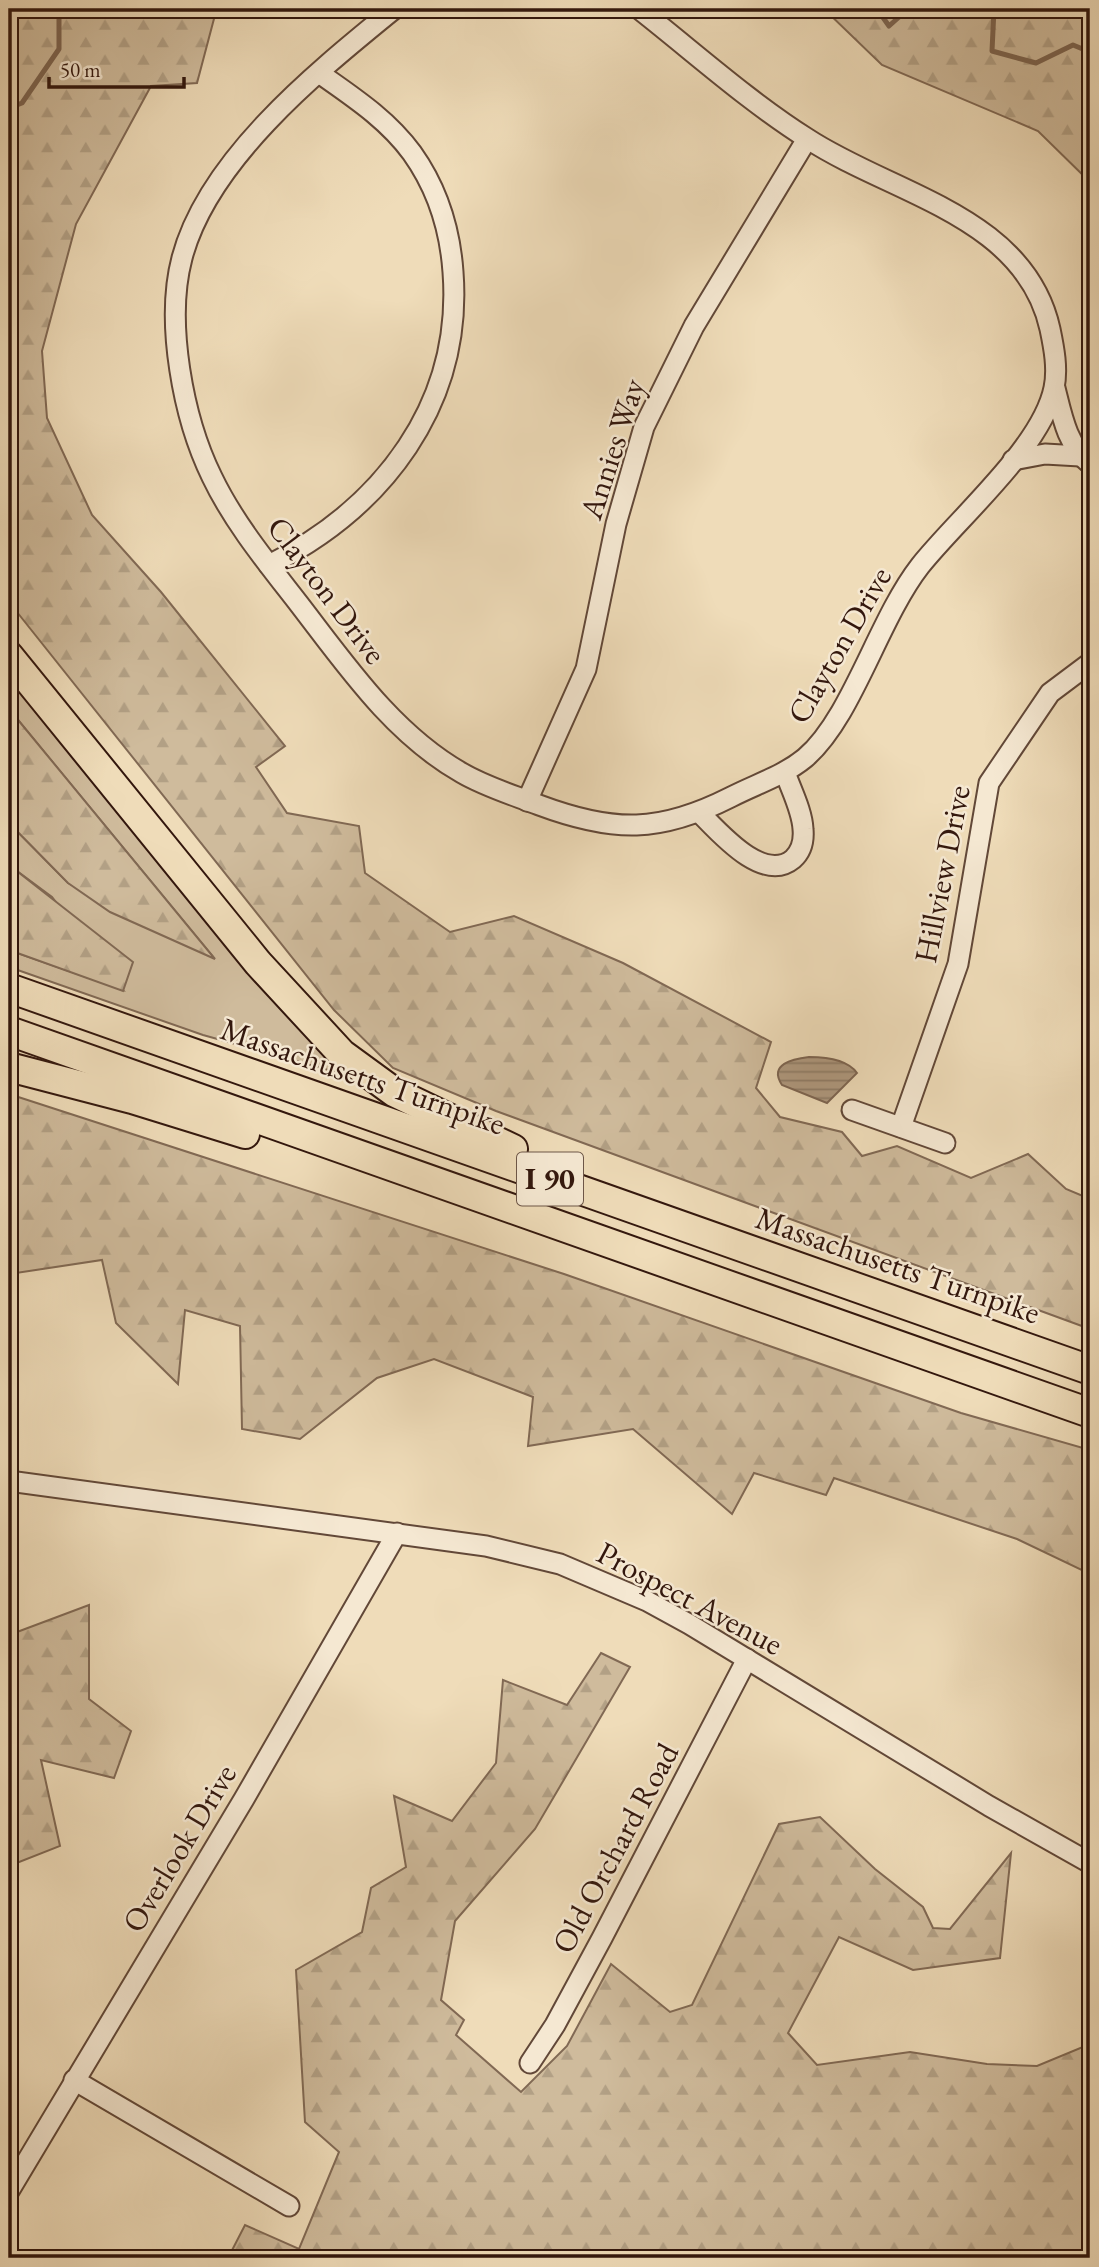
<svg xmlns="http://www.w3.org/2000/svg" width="1099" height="2267" viewBox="0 0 1099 2267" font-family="'EB Garamond',serif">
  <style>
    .green { fill: #cfbb9c; stroke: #816954; stroke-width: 2 }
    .forest { fill: url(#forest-firs); stroke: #816954; stroke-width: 2 }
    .water { fill: url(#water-rules); stroke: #7d6551; stroke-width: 2 }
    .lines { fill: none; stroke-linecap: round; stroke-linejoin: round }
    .stream { stroke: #7d6551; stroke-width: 5 }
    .minor-casing { stroke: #624838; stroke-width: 23 }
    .highway-casing { stroke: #33170d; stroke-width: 32 }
    .minor { stroke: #f5e8d2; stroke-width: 19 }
    .highway { stroke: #efdcb9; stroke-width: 28 }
    .labels { text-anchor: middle; stroke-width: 5; stroke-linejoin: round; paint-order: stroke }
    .shield { fill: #f5e8d2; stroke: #6d5648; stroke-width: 2 }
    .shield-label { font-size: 30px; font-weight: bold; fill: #33170d }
    .street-label { font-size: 32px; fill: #33170d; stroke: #f5e8d2 }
  </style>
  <defs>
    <pattern id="forest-firs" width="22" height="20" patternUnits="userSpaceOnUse" patternTransform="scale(1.75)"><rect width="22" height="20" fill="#cfbb9c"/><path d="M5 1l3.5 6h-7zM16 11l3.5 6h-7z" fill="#b2a085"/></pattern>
    <pattern id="water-rules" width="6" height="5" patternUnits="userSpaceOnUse" patternTransform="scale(1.75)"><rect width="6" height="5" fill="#af997f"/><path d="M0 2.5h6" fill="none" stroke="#8f7c66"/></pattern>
  </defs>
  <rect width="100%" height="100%" fill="#efdcb9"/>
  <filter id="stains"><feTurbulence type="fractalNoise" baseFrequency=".00286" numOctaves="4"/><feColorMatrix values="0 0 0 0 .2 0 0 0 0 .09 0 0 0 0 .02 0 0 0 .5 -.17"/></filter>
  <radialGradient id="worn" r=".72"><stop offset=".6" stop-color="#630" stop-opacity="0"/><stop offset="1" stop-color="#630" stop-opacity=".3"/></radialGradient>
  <!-- green -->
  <polygon class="green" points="9,674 284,1012 339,1069 339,1073 203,1035 9,967 9,950 123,990 52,897 9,865 9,823 68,883 213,957 9,709"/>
  <!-- forest -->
  <g class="forest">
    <polygon points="9,9 225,9 215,15 197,83 151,86 76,224 42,351 47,418 92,515 161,592 285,746 256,767 287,813 359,826 365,873 450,932 514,916 623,963 771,1042 756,1088 780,1117 842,1132 862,1156 897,1146 971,1178 1028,1154 1066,1189 1090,1199 1090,1329 496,1111 393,1068 334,1010 9,602"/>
    <polygon points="824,9 1090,9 1090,182 1038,131 882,65"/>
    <polygon points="9,709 215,959 110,912 68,883 9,823"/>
    <polygon points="9,865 133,962 123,991 9,950"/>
    <polygon points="9,1094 564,1274 961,1413 1090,1450 1090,1574 1017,1539 834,1478 826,1495 754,1473 732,1514 633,1429 528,1446 533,1397 434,1359 377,1378 300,1439 242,1429 240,1326 185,1310 178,1384 116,1323 102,1260 16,1273 9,1270"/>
    <polygon points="89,1605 89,1699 131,1731 114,1778 41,1760 60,1846 9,1866 9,1635"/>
    <polygon points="601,1653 630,1667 535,1829 455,1921 441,2000 464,2020 456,2035 521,2092 567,2046 611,1964 670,2012 692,2005 779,1824 820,1817 875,1869 923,1907 933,1928 950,1929 1011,1853 1000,1958 913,1970 839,1937 788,2033 817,2065 910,2052 987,2064 1037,2066 1090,2044 1090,2258 228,2258 245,2225 299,2249 339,2152 305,2122 296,1970 362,1932 371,1888 406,1867 394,1796 452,1821 496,1763 503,1680 567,1705"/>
  </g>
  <!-- water -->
  <path class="water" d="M 809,1057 C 825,1057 847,1059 857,1073 L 827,1103 L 782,1085 C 768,1064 793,1059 809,1057 Z"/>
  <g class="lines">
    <!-- stream -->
    <g class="stream">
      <polyline points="877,9 889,26 908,9"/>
      <polyline points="994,9 992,51 1036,63 1073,45 1090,52"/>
      <polyline points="9,108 22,103 59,49 59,9"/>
    </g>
    <!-- minor casing -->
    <g class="minor-casing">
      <g id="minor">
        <path d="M 394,9 C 318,71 208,159 182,258 C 165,322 183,418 212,477 C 234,523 268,564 299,604 C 346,665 393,734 462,773 C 486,787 513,795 539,805 C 614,833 660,833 731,797 C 756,784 783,776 805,758 C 852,718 878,620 920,566 C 958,518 1042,447 1054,388 C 1058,369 1054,348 1050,329 C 1025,216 892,194 808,139 C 748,101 695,53 639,9"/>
        <path d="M 1055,388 C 1062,416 1067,445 1090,464"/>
        <polyline points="1013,460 1045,454 1080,456"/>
        <path d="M 269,565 C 383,508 463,404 453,272 C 450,229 437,188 412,153 C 387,119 353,97 319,73"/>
        <polyline points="527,801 586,669 616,524 644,427 694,326 807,139"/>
        <path d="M 699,812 C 719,832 763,884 793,859 C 802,851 804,840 803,829 C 802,810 791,790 785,772"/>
        <polyline points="852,1110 945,1143"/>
        <polyline points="901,1127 958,964 989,783 1050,693 1090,663"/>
        <polyline points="9,1481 486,1546 560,1564 647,1601 689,1624 989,1806 1090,1863"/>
        <polyline points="530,2063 555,2025 602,1938 747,1659"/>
        <polyline points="74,2080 289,2206"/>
        <polyline points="9,2191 244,1799 397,1533"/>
      </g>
    </g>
    <!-- highway casing -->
    <g class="highway-casing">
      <g id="highway">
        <polyline points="9,656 258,963 342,1054 394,1092 513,1149"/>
        <polyline points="9,988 1090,1370"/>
        <polyline points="9,1031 1090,1413"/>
        <polyline points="9,1067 132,1099 245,1134"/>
      </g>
    </g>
    <!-- minor -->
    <use href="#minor" class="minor"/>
    <!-- highway -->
    <use href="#highway" class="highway"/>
  </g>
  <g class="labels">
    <!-- shield labels -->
    <rect class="shield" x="517" y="1152.5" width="66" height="53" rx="5"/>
    <g class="shield-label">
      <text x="550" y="1189">I 90</text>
    </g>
    <!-- street labels -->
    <g class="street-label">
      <text transform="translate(612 449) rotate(-72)" y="11">Annies Way</text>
      <text transform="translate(327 590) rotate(53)" y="11">Clayton Drive</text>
      <text transform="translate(839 645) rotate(-60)" y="11">Clayton Drive</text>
      <text transform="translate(942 874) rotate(-79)" y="11">Hillview Drive</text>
      <text transform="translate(363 1076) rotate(19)" y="11">Massachusetts Turnpike</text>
      <text transform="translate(898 1265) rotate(19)" y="11">Massachusetts Turnpike</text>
      <text transform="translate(690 1598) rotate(28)" y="11">Prospect Avenue</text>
      <text transform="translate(179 1848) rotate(-59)" y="11">Overlook Drive</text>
      <text transform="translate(615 1848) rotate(-62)" y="11">Old Orchard Road</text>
    </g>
  </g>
  <!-- margin -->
  <rect width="1099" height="2267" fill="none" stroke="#efdcb9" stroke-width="35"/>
  <rect x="10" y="10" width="1078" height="2246" fill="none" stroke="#33170d" stroke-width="3.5"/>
  <rect x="18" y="18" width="1064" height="2232" fill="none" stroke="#33170d" stroke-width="2"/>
  <!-- scale -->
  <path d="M49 77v10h135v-10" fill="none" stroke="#33170d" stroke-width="3.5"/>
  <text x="60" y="77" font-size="21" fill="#33170d" stroke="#f5e8d2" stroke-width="5" paint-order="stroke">50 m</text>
  <rect width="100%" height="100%" filter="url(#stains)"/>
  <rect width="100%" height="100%" fill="url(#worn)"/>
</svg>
